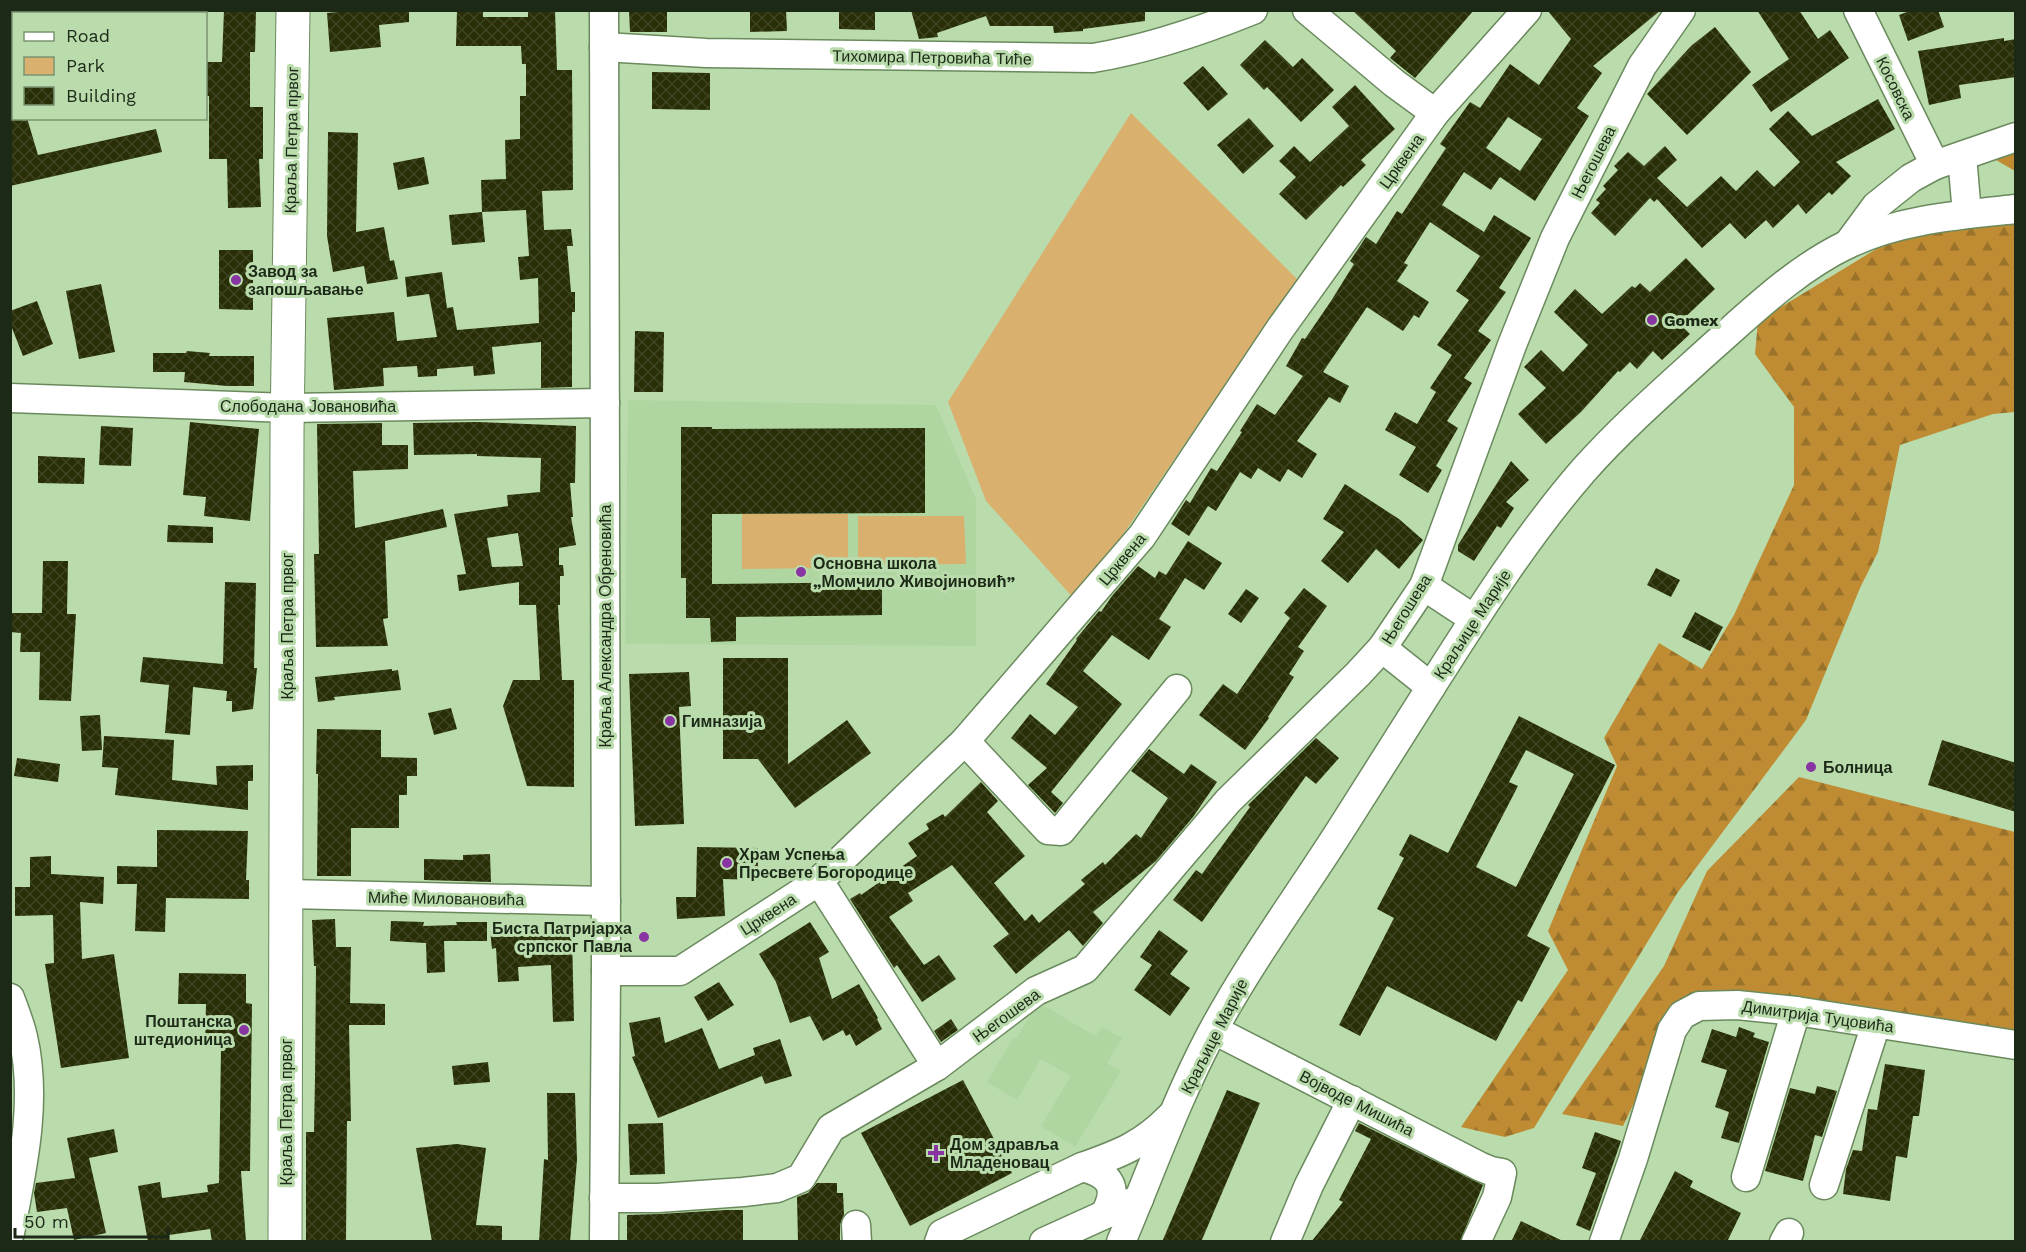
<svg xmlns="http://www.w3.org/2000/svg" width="2026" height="1252" viewBox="0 0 2026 1252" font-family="'Work Sans',sans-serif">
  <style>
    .built { fill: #afd6a0 }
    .forest { fill: url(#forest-firs) }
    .green { fill: #dab06f }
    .building { fill: url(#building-cross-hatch); fill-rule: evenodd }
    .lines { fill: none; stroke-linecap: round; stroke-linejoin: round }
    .minor-casing { stroke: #6a8a5d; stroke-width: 31 }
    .major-casing { stroke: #6a8a5d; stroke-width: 35 }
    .minor { stroke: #fff; stroke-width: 28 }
    .major { stroke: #fff; stroke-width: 33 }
    .poi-dot { fill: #8834a2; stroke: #badcad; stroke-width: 2 }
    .labels { text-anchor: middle; stroke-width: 6; stroke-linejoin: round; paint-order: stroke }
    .street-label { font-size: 16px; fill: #1c2917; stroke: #badcad }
    .poi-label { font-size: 16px; font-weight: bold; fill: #1c2917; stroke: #badcad; text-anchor: start }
  </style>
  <defs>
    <pattern id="forest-firs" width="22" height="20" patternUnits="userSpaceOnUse" patternTransform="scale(1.5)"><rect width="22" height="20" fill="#bf8b33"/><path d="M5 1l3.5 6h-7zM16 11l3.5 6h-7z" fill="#9a722a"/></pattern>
    <pattern id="building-cross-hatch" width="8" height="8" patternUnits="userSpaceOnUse" patternTransform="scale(1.5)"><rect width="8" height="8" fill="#282e06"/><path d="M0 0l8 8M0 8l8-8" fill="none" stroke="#3e4421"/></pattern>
  </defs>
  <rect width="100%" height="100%" fill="#badcad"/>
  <!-- built -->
  <g class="built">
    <polygon points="628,400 936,405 976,499 976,646 625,644"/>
    <polygon points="1038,1002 1095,1036 1102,1027 1122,1038 1107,1063 1121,1071 1075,1147 1041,1126 1071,1076 1041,1059 1017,1100 987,1082 1013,1038 1016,1039"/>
  </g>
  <!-- forest -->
  <g class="forest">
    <polygon points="2015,152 2015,171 1996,160"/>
    <polygon points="2015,222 2015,412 1993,414 1900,445 1878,552 1860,588 1806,720 1678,892 1534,1128 1505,1137 1461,1127 1568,970 1548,931 1617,766 1604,738 1659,643 1702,669 1734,615 1794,485 1794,407 1755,354 1758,321 1896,237"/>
    <polygon points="1799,777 2015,832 2015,1036 1685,998 1623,1126 1562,1114 1664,966 1707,871"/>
  </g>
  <!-- green -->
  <g class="green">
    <polygon points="1131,113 1297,279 1077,602 986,501 948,402"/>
    <polygon points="742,514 848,514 848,568 742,569"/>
    <polygon points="858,516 964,516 966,564 858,565"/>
  </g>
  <!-- building -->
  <g class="building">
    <polygon points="224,10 256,10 255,52 250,52 250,107 263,107 263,159 259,159 261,207 228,208 227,159 209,159 209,96 206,96 206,62 222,62"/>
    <polygon points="359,10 409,10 409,22 379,25 381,47 330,52 327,13"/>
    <polygon points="457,10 483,10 483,17 528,17 528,10 555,10 557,70 572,70 573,190 542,191 544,230 571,229 573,246 567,246 571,292 575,292 575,312 572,312 572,387 541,388 541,342 492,347 495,374 474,376 473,366 437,369 437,376 418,377 417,366 383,368 384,386 334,390 327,318 394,312 397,341 437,337 429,294 407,297 405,277 442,272 447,308 453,307 457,330 539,323 538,278 520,280 518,257 529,256 526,210 482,212 481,180 506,179 505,140 520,139 520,96 526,96 526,64 522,64 521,46 456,46"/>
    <polygon points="629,10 667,10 667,32 630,32"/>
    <polygon points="750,10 786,10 787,31 750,32"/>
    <polygon points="839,10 875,10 875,30 839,29"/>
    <polygon points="911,10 1145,10 1145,21 1083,29 1083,31 1054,33 1053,26 990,26 986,16 937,33 938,37 919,39"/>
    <polygon points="1352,10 1474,10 1415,78 1390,58 1396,51"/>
    <path d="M 1547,10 L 1661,10 L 1593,66 L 1602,73 L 1577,108 L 1589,116 L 1535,201 L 1500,177 L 1491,190 L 1464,172 L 1442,205 L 1484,232 L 1494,215 L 1531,238 L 1499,288 L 1506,292 L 1478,331 L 1491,340 L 1464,378 L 1472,383 L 1447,421 L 1458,428 L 1436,466 L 1442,470 L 1428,493 L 1399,475 L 1416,447 L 1385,430 L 1395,412 L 1417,424 L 1436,392 L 1430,388 L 1452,355 L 1437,345 L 1469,300 L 1456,291 L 1480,256 L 1430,222 L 1404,263 L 1408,265 L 1397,281 L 1429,302 L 1419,318 L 1414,315 L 1403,331 L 1367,307 L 1323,372 L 1349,386 L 1340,403 L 1329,397 L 1297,441 L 1317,454 L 1302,478 L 1288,469 L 1280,482 L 1258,468 L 1251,479 L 1240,472 L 1216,511 L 1208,506 L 1189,536 L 1171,524 L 1186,500 L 1190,503 L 1211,468 L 1217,471 L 1242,432 L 1240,431 L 1257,404 L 1275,415 L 1303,376 L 1286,366 L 1302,338 L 1305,339 L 1331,301 L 1354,264 L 1350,261 L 1366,237 L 1376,244 L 1397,211 L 1402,214 L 1446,148 L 1440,144 L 1470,102 L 1480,108 L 1510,64 L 1539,85 L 1571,39 ZM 1508,117 L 1542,139 L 1520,171 L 1486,148 Z"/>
    <polygon points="1757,10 1799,10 1818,39 1830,30 1849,58 1771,112 1752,85 1789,59"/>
    <polygon points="1912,10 1938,10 1944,27 1908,41 1899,15"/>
    <polygon points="1715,27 1751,72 1687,135 1647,94 1691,46"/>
    <polygon points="2004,38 2004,41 2016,39 2016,77 1959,85 1961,98 1929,105 1918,51"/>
    <polygon points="1265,40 1293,67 1302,58 1334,90 1301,122 1267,87 1264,90 1240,65"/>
    <polygon points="1203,66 1228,94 1208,111 1183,83"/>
    <polygon points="652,72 710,73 710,110 652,109"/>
    <polygon points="1355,85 1395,129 1361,160 1366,165 1343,187 1341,185 1306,220 1279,194 1296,177 1279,161 1294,146 1310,162 1349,126 1332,107"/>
    <polygon points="1878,99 1895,129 1836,162 1851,176 1832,195 1829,192 1806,214 1798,204 1773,228 1766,220 1745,239 1730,223 1702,248 1657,199 1654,202 1650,198 1615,236 1591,213 1600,203 1596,200 1606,189 1603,186 1618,170 1614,166 1628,152 1644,166 1665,146 1677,160 1657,178 1687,207 1721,176 1736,191 1757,170 1774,187 1800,162 1769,129 1788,111 1812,136"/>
    <polygon points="10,118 27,118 38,155 156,129 162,152 10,186"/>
    <polygon points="1249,118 1274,146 1243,174 1217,145"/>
    <polygon points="328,132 358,133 356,232 384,227 390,261 394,260 398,279 367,284 364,266 333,272 327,236"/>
    <polygon points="424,157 429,184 398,190 393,163"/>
    <polygon points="482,212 485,242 452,245 449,215"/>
    <polygon points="219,250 253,250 253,310 219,309"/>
    <polygon points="1686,258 1715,289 1679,323 1690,334 1662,360 1653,351 1637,369 1630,362 1620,372 1618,371 1581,412 1546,444 1518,414 1546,388 1524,367 1541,350 1563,372 1588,345 1554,312 1575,289 1602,314 1632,286 1635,288 1640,283 1650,292"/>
    <polygon points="101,284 115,352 79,359 66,291"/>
    <polygon points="37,301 53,344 23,356 10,323 10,311"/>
    <polygon points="635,331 664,332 663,392 634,392"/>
    <polygon points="187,351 210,353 209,356 254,356 254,386 227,386 184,382 185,372 153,372 153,353 186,353"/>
    <polygon points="190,422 259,429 250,521 204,516 206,497 183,495"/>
    <path d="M 477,422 L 576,426 L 575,483 L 570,483 L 573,517 L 571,517 L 576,545 L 559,548 L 559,565 L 563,565 L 564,576 L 560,576 L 560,605 L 558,605 L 562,680 L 574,680 L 574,787 L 527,786 L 503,706 L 513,680 L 540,680 L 536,605 L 519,605 L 519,582 L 459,591 L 457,575 L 466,574 L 454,514 L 508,506 L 507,495 L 540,492 L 541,458 L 477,456 L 477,454 L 414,455 L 413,423 ZM 518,533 L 523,566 L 492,567 L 487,538 Z"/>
    <polygon points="382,423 382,445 408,445 408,469 353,471 355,528 443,509 447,527 385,541 388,618 383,619 388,646 316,647 314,554 319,554 317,424"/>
    <polygon points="101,426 133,428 131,466 99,465"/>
    <polygon points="681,427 712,427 712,429 925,428 925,513 712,514 712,584 882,582 882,615 736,617 736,641 711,642 710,618 686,618 686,578 681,578"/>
    <polygon points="38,456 85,458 84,484 38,483"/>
    <polygon points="1511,461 1529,480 1506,502 1514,508 1501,528 1497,526 1474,561 1458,551 1458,545"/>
    <polygon points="1345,484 1399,519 1423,540 1399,569 1376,549 1348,583 1321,561 1344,532 1323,519"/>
    <polygon points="168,525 213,527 213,543 167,542"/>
    <polygon points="1188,541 1222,563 1204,590 1185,578 1159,619 1171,627 1149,660 1112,635 1083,671 1122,704 1051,792 1063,803 1055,813 1028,785 1047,768 1011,738 1030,714 1055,735 1078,707 1046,684 1077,640 1076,639 1099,611 1101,612 1112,596 1138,566 1155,578 1159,571 1166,575"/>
    <polygon points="43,561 68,561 67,614 76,614 71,701 39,700 40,652 20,652 21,633 10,632 10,613 42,613"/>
    <polygon points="1656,568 1680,580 1671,597 1647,585"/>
    <polygon points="225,582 256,583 254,668 257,668 253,709 232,712 232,701 226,701 227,691 193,687 190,735 165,733 169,685 140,682 143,657 223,664"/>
    <polygon points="1304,588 1327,606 1298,647 1304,651 1289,674 1294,677 1268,717 1269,718 1245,750 1199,715 1223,684 1237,694 1290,618 1284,613"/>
    <polygon points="1246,589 1259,598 1241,623 1228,614"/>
    <polygon points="1695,612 1723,627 1710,651 1682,637"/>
    <polygon points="723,658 788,658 788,764 847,720 871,753 795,808 758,759 723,759"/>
    <polygon points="392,669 392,671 398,670 401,690 334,697 335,700 318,702 315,677"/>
    <polygon points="689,672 691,706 679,707 684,824 635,826 629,674"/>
    <polygon points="451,708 457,729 434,735 428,713"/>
    <polygon points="100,715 102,750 82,751 80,716"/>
    <path d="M 1519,716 L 1615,765 L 1527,936 L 1550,948 L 1522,1002 L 1518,1000 L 1496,1041 L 1387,986 L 1360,1036 L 1339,1025 L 1394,918 L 1377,909 L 1404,858 L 1399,855 L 1410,834 L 1448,853 ZM 1526,750 L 1574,774 L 1516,887 L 1476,867 L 1518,786 L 1509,782 Z"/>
    <polygon points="317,729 381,730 381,757 417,758 417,776 407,776 407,795 399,795 399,828 351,828 351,876 317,876 318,774 316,774"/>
    <polygon points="104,736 174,740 172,780 217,785 216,766 253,765 253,781 248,781 248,810 115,795 118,768 102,767"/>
    <polygon points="1316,738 1339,758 1316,784 1306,776 1202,922 1173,900 1196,870 1202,874 1250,807 1248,805 1251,802"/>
    <polygon points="1942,740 2016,763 2016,812 1928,785"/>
    <polygon points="1149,749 1184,774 1191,764 1217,782 1193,817 1156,861 1093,912 1103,923 1083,946 1069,930 1016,974 993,946 1009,934 952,865 908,893 913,901 889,917 924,965 939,955 956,979 922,1002 897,965 894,968 850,899 860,893 861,895 917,856 908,843 929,829 926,824 943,814 945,817 981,782 998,801 987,812 1025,856 994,883 1025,921 1032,914 1039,923 1085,884 1081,880 1103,862 1105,865 1136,834 1141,838 1168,798 1131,771"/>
    <polygon points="17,758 60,764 58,782 14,776"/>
    <polygon points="157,830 248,831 246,880 249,880 249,899 166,898 165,932 135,931 137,884 117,884 117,866 157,867"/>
    <polygon points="697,847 758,848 758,880 723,879 725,916 677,919 676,897 696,897"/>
    <polygon points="490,854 491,882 424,880 424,859 463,860 463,855"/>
    <polygon points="51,856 51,874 104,877 103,904 80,902 82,959 114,954 129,1058 61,1068 45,964 54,963 53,915 15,916 15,887 30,887 30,857"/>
    <polygon points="335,919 336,947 351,947 350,1003 385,1004 385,1025 349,1025 351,1121 347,1121 346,1242 306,1242 306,1132 314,1132 315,1078 316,966 314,966 312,920"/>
    <polygon points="391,921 424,922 423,926 457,925 456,922 487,922 487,941 444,941 445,972 427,973 426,943 390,941"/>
    <polygon points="810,922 829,952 819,958 832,999 859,984 878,1018 877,1019 882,1029 856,1046 850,1034 846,1036 843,1030 823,1041 810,1016 790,1023 776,982 759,954"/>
    <polygon points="518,928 519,936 572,935 574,1021 553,1022 551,965 518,967 519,981 498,982 496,948 492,949 490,930"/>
    <polygon points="1159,930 1188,951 1170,974 1190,988 1170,1016 1134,990 1152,965 1140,957"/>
    <polygon points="179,973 246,974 246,1003 252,1004 250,1171 241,1171 246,1242 212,1242 210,1229 169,1235 170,1242 148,1242 138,1186 160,1182 162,1198 208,1192 207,1185 219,1183 221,1048 205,1047 206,1004 178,1004"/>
    <polygon points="719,982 734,1005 708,1021 694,997"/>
    <polygon points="660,1017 665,1043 702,1028 719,1069 755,1055 753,1048 780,1039 792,1076 765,1084 762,1076 658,1118 632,1057 635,1056 629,1023"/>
    <polygon points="951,1019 958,1030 941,1042 934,1031"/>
    <polygon points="1739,1027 1755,1033 1753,1037 1769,1042 1739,1143 1721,1138 1729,1112 1715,1107 1727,1070 1701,1062 1712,1029 1736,1037"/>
    <polygon points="488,1062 490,1082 454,1085 452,1066"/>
    <polygon points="1885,1064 1925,1070 1919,1116 1913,1116 1907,1158 1896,1156 1890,1201 1843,1194 1846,1169 1853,1150 1862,1151 1868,1109 1877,1110"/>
    <polygon points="963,1080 1012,1173 910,1226 861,1133"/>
    <polygon points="1817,1086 1837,1091 1822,1137 1815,1135 1803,1181 1765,1171 1790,1088 1815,1094"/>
    <polygon points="1227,1090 1260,1103 1236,1160 1201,1242 1162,1242"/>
    <polygon points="547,1093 575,1093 577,1160 570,1242 539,1242 544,1159 548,1160"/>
    <polygon points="663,1123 665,1174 630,1175 628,1124"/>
    <polygon points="1359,1123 1483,1185 1460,1242 1311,1242 1343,1202 1339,1200 1371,1139 1355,1131"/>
    <polygon points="114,1129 118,1152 89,1158 106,1233 74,1240 67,1208 37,1212 34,1193 36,1183 75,1178 67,1138"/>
    <polygon points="1595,1132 1621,1141 1590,1231 1576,1225 1596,1173 1582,1168"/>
    <polygon points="457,1144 486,1148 476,1225 502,1226 502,1242 432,1242 416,1148"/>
    <polygon points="1675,1171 1693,1181 1690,1187 1741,1213 1727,1242 1639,1242"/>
    <polygon points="817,1183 837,1183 837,1193 843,1193 844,1215 840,1225 840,1242 798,1242 797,1197 808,1193"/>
    <polygon points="726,1210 743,1210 743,1242 627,1242 627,1215 659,1214"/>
    <polygon points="1521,1221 1565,1242 1511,1242"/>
  </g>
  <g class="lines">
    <!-- minor casing -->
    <g class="minor-casing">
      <g id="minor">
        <polyline points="604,10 606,971 604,1242"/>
        <polyline points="1307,10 1394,83 1435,113"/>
        <polyline points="1858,10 1935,165"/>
        <path d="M 604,47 L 706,53 L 1093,58 C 1148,49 1201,31 1253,10"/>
        <polyline points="1962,156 1967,214"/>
        <polyline points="1848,244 1876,206 1911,178 1935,165 2016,137"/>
        <polyline points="10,398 288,408 605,403"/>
        <polyline points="1424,586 1474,619"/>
        <polyline points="1382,648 1431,687"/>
        <polyline points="965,741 1048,830 1061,831 1177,689"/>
        <polyline points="819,881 937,1066"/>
        <polyline points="287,894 606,901"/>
        <polyline points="606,971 680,971 819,881 965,741 1142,536 1280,329 1435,113 1527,10"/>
        <path d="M 10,998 C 15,1011 20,1024 23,1037 C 38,1101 22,1170 10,1233"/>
        <polyline points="1214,1030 1481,1167 1491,1171 1502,1173 1497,1197 1476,1242"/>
        <path d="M 1082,1167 C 1109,1174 1120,1186 1105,1214"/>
        <polyline points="1746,1177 1796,1011"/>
        <polyline points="1824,1185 1876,1024"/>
        <polyline points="604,1198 658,1198 743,1192 777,1188 801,1178 831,1128 937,1066 1036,991 1085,969 1228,801 1358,674 1382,648 1424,586 1512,345 1555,238 1642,66 1681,10"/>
        <polyline points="856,1225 857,1242"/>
        <path d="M 939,1242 L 942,1234 L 1082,1167 C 1119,1154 1143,1145 1171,1116"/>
        <polyline points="1044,1242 1139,1199"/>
        <path d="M 1121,1242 C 1150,1174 1175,1103 1209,1038 C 1248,964 1298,897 1343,826 C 1372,780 1401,734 1431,687 C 1478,613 1525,538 1583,471 C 1622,427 1668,387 1712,347 C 1755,309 1796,269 1848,244 C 1901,219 1959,215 2016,209"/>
        <polyline points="1285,1242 1309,1185 1352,1100"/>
        <polyline points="1604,1242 1633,1159 1672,1030 1682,1015 1699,1006 1737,1005 1796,1011 2016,1045"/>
        <polyline points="1784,1242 1789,1233"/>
      </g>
    </g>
    <!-- major casing -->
    <g class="major-casing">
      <polyline id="major" points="285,1242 287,433 293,10"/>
    </g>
    <!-- minor -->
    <use href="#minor" class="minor"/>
    <!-- major -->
    <use href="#major" class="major"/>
  </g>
  <!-- markers -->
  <g class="poi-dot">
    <circle cx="236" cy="280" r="6"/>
    <circle cx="1652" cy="320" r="6"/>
    <circle cx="801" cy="572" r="6"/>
    <circle cx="670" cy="721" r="6"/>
    <circle cx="1811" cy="767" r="6"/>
    <circle cx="727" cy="863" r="6"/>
    <circle cx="644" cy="937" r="6"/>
    <circle cx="244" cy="1030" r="6"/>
    <path d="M933 1144h6v6h6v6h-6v6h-6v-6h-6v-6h6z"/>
  </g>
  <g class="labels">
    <!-- street labels -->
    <g class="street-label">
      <text transform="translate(932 57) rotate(1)" y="6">Тихомира Петровића Тиће</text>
      <text transform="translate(1896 88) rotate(64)" y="6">Косовска</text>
      <text transform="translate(291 140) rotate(-89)" y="6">Краља Петра првог</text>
      <text transform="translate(1401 161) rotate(-54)" y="6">Црквена</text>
      <text transform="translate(1593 162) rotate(-63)" y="6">Његошева</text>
      <text x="308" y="412">Слободана Јовановића</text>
      <text transform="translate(1122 559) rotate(-50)" y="6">Црквена</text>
      <text transform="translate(1406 609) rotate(-58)" y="6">Његошева</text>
      <text transform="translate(1472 624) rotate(-57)" y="6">Краљице Марије</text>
      <text transform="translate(287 626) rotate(-90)" y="6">Краља Петра првог</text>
      <text transform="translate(605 626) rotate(-90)" y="6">Краља Александра Обреновића</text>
      <text transform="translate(446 898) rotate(1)" y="6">Миће Миловановића</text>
      <text transform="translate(768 914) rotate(-33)" y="6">Црквена</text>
      <text transform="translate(1006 1015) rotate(-36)" y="6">Његошева</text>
      <text transform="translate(1818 1016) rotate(8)" y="6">Димитрија Туцовића</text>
      <text transform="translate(1214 1036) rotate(-63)" y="6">Краљице Марије</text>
      <text transform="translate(1357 1103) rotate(27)" y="6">Војводе Мишића</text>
      <text transform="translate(286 1112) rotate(-90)" y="6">Краља Петра првог</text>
    </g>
    <!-- poi labels -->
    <g class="poi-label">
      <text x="248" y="277">Завод за<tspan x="248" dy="18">запошљавање</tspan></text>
      <text x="1664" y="326">Gomex</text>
      <text x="813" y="569">Основна школа<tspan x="813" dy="18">„Момчило Живојиновић”</tspan></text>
      <text x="682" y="727">Гимназија</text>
      <text x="1823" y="773">Болница</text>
      <text x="739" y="860">Храм Успења<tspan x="739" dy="18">Пресвете Богородице</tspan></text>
      <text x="632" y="934" text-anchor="end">Биста Патријарха<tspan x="632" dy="18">српског Павла</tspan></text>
      <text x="232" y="1027" text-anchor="end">Поштанска<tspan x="232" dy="18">штедионица</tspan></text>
      <text x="950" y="1150">Дом здравља<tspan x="950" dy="18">Младеновац</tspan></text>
    </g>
  </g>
  <!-- border -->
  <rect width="2026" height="1252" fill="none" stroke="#1c2917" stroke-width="24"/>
  <!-- legend -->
  <rect x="12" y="12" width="195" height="108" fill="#badcad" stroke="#7b9471" stroke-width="1.5"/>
  <rect x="24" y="32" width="30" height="9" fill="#ffffff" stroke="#7b9471" stroke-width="1.5"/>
  <text x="66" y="42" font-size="18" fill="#1c2917">Road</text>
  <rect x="24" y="57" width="30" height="18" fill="#dab06f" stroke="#7b9471" stroke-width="1.5"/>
  <text x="66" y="72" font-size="18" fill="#1c2917">Park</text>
  <rect x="24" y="87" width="30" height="18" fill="url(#building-cross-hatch)" stroke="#7b9471" stroke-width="1.5"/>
  <text x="66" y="102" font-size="18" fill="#1c2917">Building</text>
  <!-- scale -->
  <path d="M15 1228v9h153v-9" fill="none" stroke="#1c2917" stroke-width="3"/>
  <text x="24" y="1228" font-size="18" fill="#1c2917" stroke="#badcad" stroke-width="4.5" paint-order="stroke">50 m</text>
</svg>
